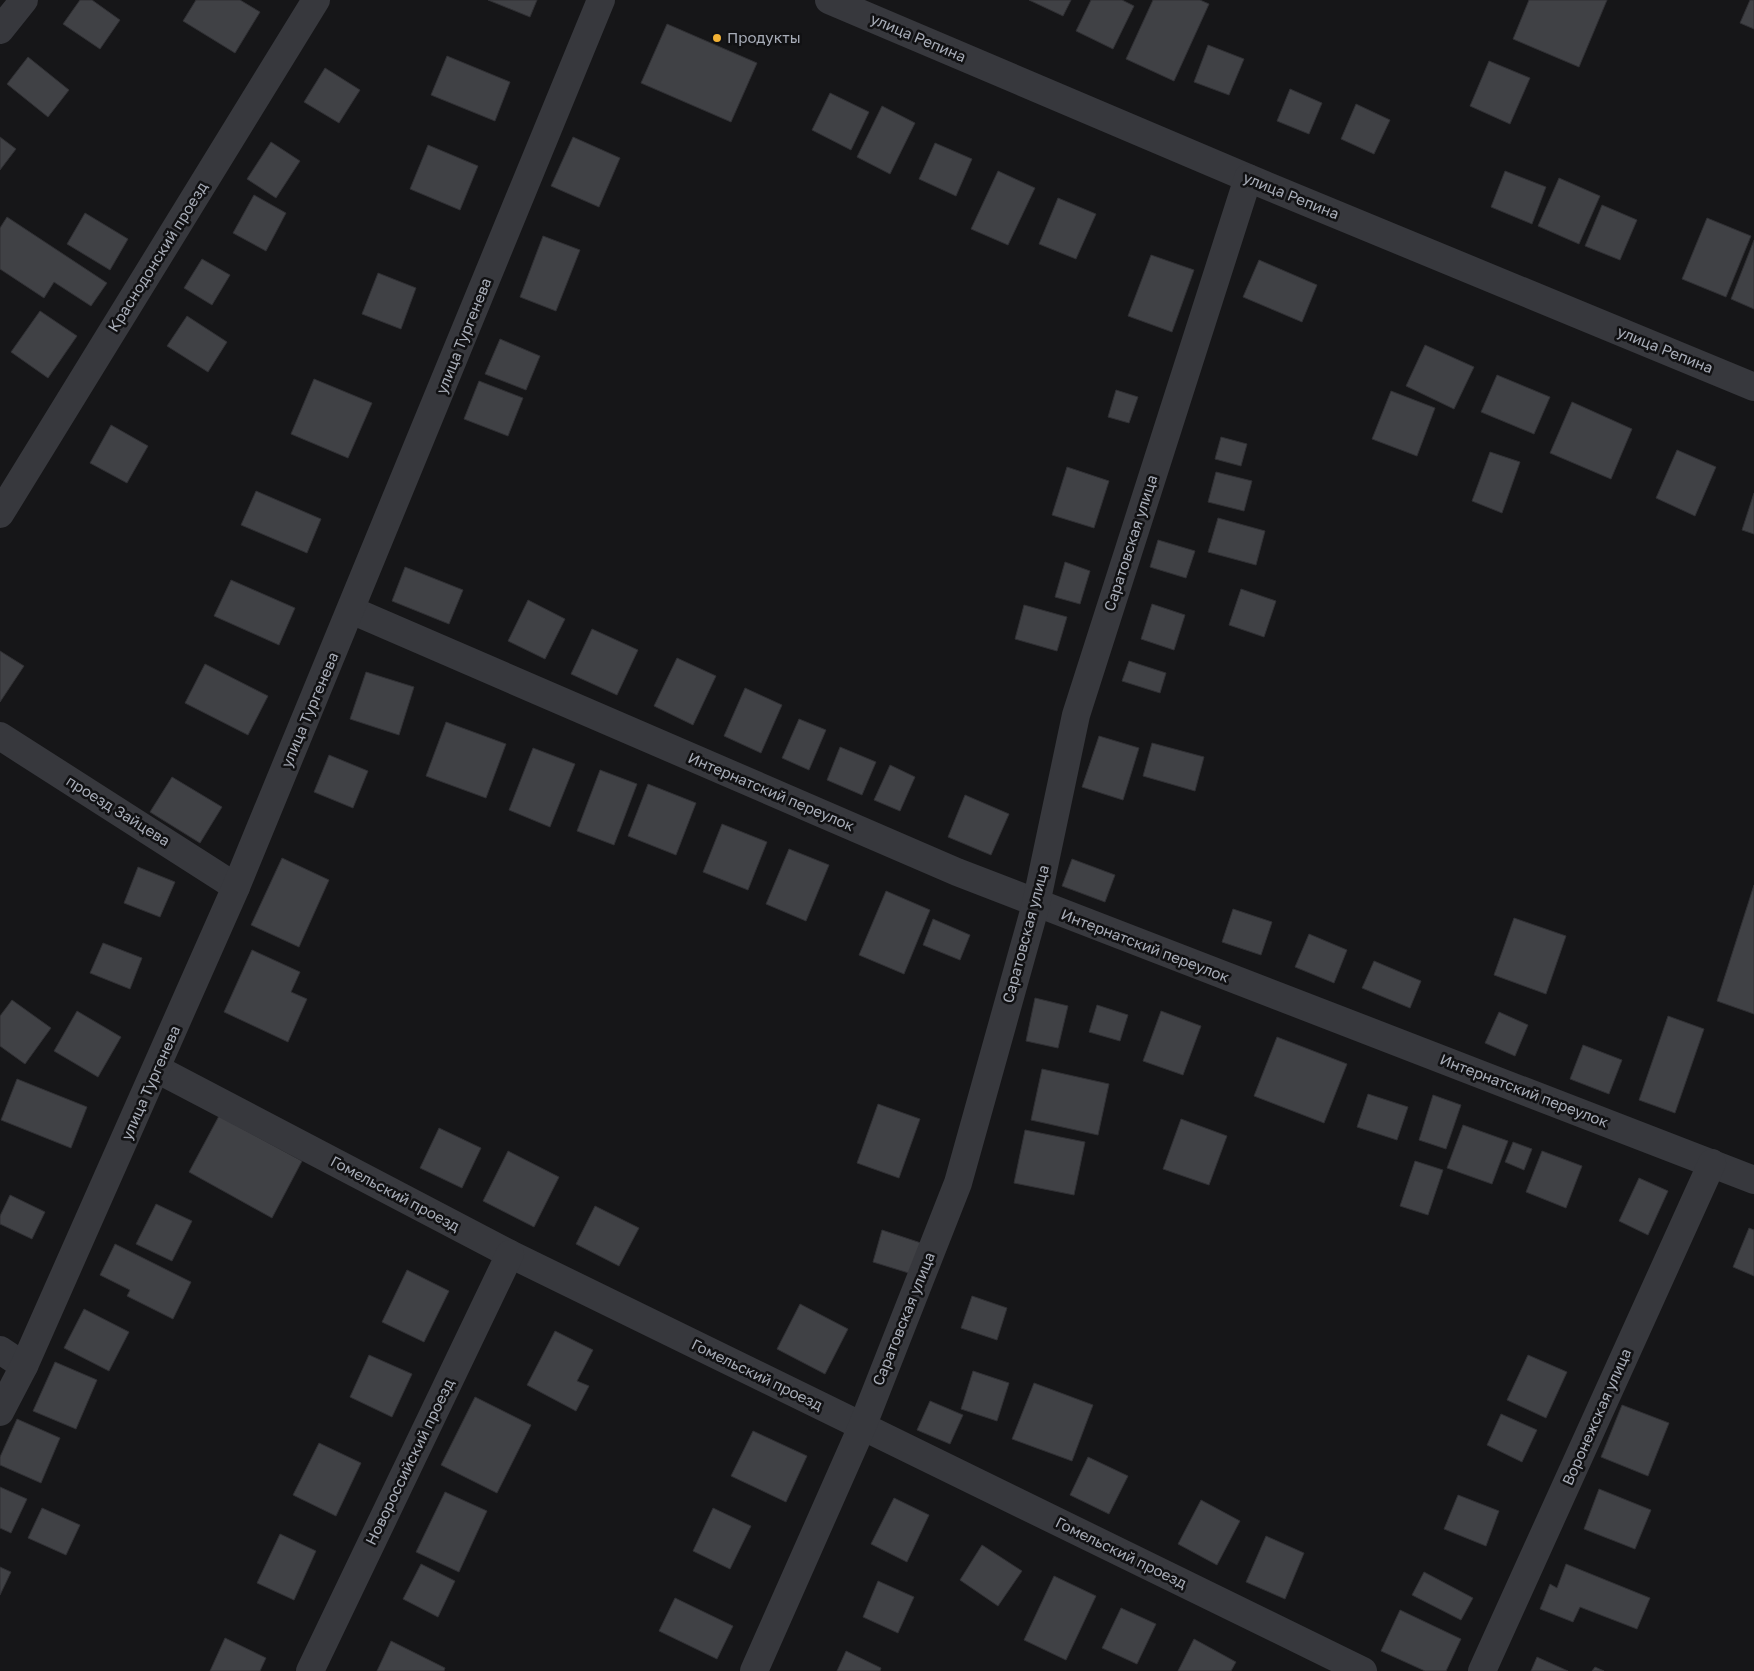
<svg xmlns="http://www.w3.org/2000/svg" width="1754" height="1671" viewBox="0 0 1754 1671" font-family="'Golos Text',sans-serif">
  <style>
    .building { fill: #404145; stroke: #303034 }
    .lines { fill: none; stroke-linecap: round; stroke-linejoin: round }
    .minor { stroke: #37383d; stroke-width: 28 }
    .poi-dot { fill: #f2b134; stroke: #111113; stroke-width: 2 }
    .labels { text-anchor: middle; stroke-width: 5; stroke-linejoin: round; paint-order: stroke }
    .poi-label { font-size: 15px; fill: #a8adb8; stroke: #111113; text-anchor: start }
    .street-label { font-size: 15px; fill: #a8adb8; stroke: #111113 }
  </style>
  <rect width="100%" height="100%" fill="#161618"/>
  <!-- building -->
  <g class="building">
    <polygon points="80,0 92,0 120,20 100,49 63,24"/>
    <polygon points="196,0 240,0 260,12 235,53 183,21"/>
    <polygon points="488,0 537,0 530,17"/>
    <polygon points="1029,0 1071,0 1063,16"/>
    <polygon points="1091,0 1122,0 1134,6 1113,49 1076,31"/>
    <polygon points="1153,0 1200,0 1209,4 1174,81 1126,59"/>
    <polygon points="1529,0 1607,0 1579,67 1513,39"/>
    <polygon points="1750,0 1754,0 1754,29 1740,23"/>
    <polygon points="667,24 757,63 731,122 641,83"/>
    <polygon points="1208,45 1244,59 1229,95 1194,82"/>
    <polygon points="447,56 510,82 495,121 431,95"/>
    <polygon points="28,57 69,90 48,117 7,84"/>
    <polygon points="1489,61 1530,78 1510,124 1470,106"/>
    <polygon points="325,68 360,90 339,123 304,102"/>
    <polygon points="1290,89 1322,103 1309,134 1277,121"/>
    <polygon points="830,93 869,112 851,150 812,130"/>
    <polygon points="1356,104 1390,120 1374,154 1341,139"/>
    <polygon points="882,106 915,123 890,174 857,157"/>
    <polygon points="0,137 16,149 0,170"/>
    <polygon points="573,137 620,158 599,207 551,186"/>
    <polygon points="271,142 300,161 276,198 247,179"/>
    <polygon points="935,143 972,159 956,196 919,179"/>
    <polygon points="428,145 478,166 460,210 410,189"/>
    <polygon points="998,171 1035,188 1008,245 971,229"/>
    <polygon points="1505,171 1546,187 1532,224 1491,207"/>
    <polygon points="1559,178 1600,196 1579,244 1538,226"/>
    <polygon points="254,195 286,213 266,251 233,233"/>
    <polygon points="1058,198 1096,214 1076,259 1039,244"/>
    <polygon points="1602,205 1637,220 1620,260 1585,246"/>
    <polygon points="85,213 128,239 110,270 67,244"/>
    <polygon points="7,217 107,283 91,306 54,282 44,298 0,269 0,228"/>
    <polygon points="1707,218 1751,236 1726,297 1682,279"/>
    <polygon points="543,236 580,250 556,311 520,297"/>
    <polygon points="1754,240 1754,309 1731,299"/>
    <polygon points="1151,255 1194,270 1172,332 1128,316"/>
    <polygon points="202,259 230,275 212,305 184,288"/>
    <polygon points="1259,260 1317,285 1302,322 1243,297"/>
    <polygon points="378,273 416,288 401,329 362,314"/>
    <polygon points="40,311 77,336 48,378 11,352"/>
    <polygon points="187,316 227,342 208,372 167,346"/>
    <polygon points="500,339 540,356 526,390 485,374"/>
    <polygon points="1425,345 1474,367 1454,409 1406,386"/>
    <polygon points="1497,375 1550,397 1534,434 1481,412"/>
    <polygon points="314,379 372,403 348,458 291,434"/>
    <polygon points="479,381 523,398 508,436 464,419"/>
    <polygon points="1116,390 1138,397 1129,423 1108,417"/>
    <polygon points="1391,391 1435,408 1417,456 1372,439"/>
    <polygon points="1572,402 1632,429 1611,479 1550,453"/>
    <polygon points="111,425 148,446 127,483 90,463"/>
    <polygon points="1221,437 1247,444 1241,466 1215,459"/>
    <polygon points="1677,450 1716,467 1695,516 1656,498"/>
    <polygon points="1490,452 1520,462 1502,513 1472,501"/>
    <polygon points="1067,467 1109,481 1094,528 1052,515"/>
    <polygon points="1216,472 1252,481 1244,511 1208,502"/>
    <polygon points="256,491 321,519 307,553 241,525"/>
    <polygon points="1754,493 1754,534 1742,530"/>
    <polygon points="1218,518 1265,531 1256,565 1208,552"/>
    <polygon points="1158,540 1195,551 1186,578 1150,567"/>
    <polygon points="1065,562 1090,571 1080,604 1055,597"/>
    <polygon points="405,567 463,590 449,624 392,601"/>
    <polygon points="231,580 295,608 279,645 214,616"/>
    <polygon points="1241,589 1276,601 1264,637 1229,625"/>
    <polygon points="528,600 565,619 545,659 508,641"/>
    <polygon points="1152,604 1185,615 1174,650 1141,639"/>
    <polygon points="1024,605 1067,617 1057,651 1015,639"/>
    <polygon points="592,629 638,650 617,695 571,674"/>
    <polygon points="0,651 24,666 0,702"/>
    <polygon points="677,658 716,676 693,725 654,706"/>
    <polygon points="1129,661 1166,673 1160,693 1122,681"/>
    <polygon points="205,664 268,696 248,735 185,703"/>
    <polygon points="366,672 414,687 399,735 350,719"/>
    <polygon points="745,688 782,705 761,753 724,736"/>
    <polygon points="799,719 826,730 809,770 782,758"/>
    <polygon points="446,722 506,744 486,798 426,776"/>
    <polygon points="1099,736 1139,748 1123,800 1082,787"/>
    <polygon points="1152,743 1204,757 1195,791 1143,776"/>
    <polygon points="840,747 876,762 862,795 827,780"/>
    <polygon points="533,748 575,764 550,827 509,810"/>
    <polygon points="329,755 368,771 353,808 314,792"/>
    <polygon points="890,765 915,777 900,811 874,800"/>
    <polygon points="600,770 637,784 614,845 577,831"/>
    <polygon points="172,777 222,807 200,843 150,812"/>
    <polygon points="648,784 696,803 676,855 628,836"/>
    <polygon points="965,795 1009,814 991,855 948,837"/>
    <polygon points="722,824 767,842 748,890 703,872"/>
    <polygon points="789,849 829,865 806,921 766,904"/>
    <polygon points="282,858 329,880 299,947 251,925"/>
    <polygon points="1072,859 1115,875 1105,902 1062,886"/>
    <polygon points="138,867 175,882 160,917 124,903"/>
    <polygon points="1754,885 1754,1014 1717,1001"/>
    <polygon points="886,891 930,910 904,974 859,955"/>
    <polygon points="1233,909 1272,922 1261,955 1222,942"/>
    <polygon points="1514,918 1566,936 1546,994 1494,975"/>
    <polygon points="933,919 970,935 960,960 923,945"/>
    <polygon points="1309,934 1347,950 1334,983 1295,967"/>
    <polygon points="103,943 142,958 130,989 90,973"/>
    <polygon points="252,950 300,972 291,992 307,999 288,1042 224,1012"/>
    <polygon points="1374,961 1421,981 1410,1008 1362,988"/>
    <polygon points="1035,998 1068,1006 1058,1048 1026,1041"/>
    <polygon points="12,1000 51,1028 25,1064 0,1046 0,1016"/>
    <polygon points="1097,1005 1128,1015 1120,1041 1089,1032"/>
    <polygon points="77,1011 121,1037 98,1077 54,1051"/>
    <polygon points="1161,1011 1201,1026 1183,1075 1143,1061"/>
    <polygon points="1499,1012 1528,1025 1515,1056 1485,1043"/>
    <polygon points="1668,1016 1704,1029 1675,1113 1639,1100"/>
    <polygon points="1277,1037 1347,1064 1324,1123 1254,1096"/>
    <polygon points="1583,1045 1622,1060 1609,1094 1570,1079"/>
    <polygon points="1042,1069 1109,1084 1098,1135 1031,1120"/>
    <polygon points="17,1079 87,1107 71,1148 1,1120"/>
    <polygon points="1368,1094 1408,1107 1397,1140 1357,1127"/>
    <polygon points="1433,1095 1461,1105 1446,1149 1419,1140"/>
    <polygon points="878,1104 920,1119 899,1178 857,1163"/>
    <polygon points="219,1116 302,1161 272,1218 189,1172"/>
    <polygon points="1181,1119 1227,1136 1209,1185 1163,1169"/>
    <polygon points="1463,1125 1508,1141 1492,1184 1447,1168"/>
    <polygon points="439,1128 481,1148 462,1188 420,1168"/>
    <polygon points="1025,1130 1085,1142 1074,1195 1014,1183"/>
    <polygon points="1513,1142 1532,1149 1524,1170 1505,1162"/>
    <polygon points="508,1151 559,1177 534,1227 483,1201"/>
    <polygon points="1542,1151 1582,1166 1566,1208 1526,1192"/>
    <polygon points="1415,1161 1443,1170 1428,1215 1400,1206"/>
    <polygon points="1639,1178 1668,1191 1648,1235 1619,1221"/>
    <polygon points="10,1195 45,1212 32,1239 0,1224 0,1216"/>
    <polygon points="156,1204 192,1221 172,1261 136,1244"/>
    <polygon points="595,1206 639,1228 619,1266 576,1244"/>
    <polygon points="1749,1228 1754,1230 1754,1276 1733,1267"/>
    <polygon points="882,1230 921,1243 912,1274 873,1262"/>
    <polygon points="115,1244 191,1282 173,1319 127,1296 130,1290 100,1275"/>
    <polygon points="407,1270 449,1291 424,1342 382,1322"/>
    <polygon points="972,1296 1007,1308 997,1340 961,1328"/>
    <polygon points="800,1304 848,1329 825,1374 777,1349"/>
    <polygon points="84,1309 129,1332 109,1371 64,1348"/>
    <polygon points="555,1331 593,1350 577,1381 589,1386 576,1411 527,1385"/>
    <polygon points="369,1355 412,1374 392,1417 350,1397"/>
    <polygon points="1528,1355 1567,1372 1546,1418 1507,1400"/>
    <polygon points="55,1362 97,1380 76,1429 33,1411"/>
    <polygon points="973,1371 1009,1383 997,1421 961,1409"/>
    <polygon points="1034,1383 1093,1405 1072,1461 1012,1439"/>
    <polygon points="475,1397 531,1425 497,1493 441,1465"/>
    <polygon points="930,1401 963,1415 950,1444 917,1430"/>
    <polygon points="1622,1405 1669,1423 1648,1476 1601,1457"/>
    <polygon points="1501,1414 1537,1430 1522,1462 1487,1445"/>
    <polygon points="17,1419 60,1438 41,1483 0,1465 0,1457"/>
    <polygon points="753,1431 807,1456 786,1502 731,1476"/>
    <polygon points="319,1443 361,1463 336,1516 293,1495"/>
    <polygon points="1088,1457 1128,1476 1109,1514 1070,1495"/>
    <polygon points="0,1487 27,1499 11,1533 0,1528"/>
    <polygon points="1599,1489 1651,1510 1635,1549 1584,1529"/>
    <polygon points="445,1492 487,1511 459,1572 416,1552"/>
    <polygon points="1458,1495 1499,1511 1486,1546 1444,1529"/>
    <polygon points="894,1498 929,1515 907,1562 871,1544"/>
    <polygon points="1201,1500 1240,1521 1217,1565 1178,1544"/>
    <polygon points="42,1508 80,1525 66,1555 28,1538"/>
    <polygon points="713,1508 751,1526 730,1569 693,1551"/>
    <polygon points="280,1534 316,1551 294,1600 257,1583"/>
    <polygon points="1266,1536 1304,1553 1285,1599 1246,1582"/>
    <polygon points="982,1545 1022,1571 998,1606 960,1580"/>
    <polygon points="421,1564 455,1581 438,1617 403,1599"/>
    <polygon points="1566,1564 1650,1598 1637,1629 1580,1607 1573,1622 1540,1609 1550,1584 1557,1588"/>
    <polygon points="0,1567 11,1572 0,1595"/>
    <polygon points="1424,1572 1473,1598 1461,1620 1412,1595"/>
    <polygon points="1054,1576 1096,1596 1066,1660 1024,1640"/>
    <polygon points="878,1581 914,1597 898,1633 863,1617"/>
    <polygon points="675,1598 733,1626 717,1659 659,1631"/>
    <polygon points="1121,1608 1156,1624 1137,1664 1102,1648"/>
    <polygon points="1400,1610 1461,1639 1446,1671 1425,1671 1381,1651"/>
    <polygon points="225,1638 266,1658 260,1671 210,1671"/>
    <polygon points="1194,1639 1236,1662 1231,1671 1178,1671"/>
    <polygon points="391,1641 445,1668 444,1671 377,1671"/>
    <polygon points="846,1651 881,1668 880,1671 837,1671"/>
    <polygon points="1537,1657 1568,1671 1531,1671"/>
    <polygon points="1595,1667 1604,1671 1592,1671"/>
  </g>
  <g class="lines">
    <!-- minor -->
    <g class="minor">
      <polyline points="829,0 1248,178 1754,387"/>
      <polyline points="0,30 24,0"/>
      <polyline points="0,514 316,0"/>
      <polyline points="351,610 957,872 1754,1180"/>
      <polyline points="0,736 236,887"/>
      <polyline points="157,1069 510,1254 1363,1671"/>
      <polyline points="0,1350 24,1366"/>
      <polyline points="0,1412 24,1366 236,887 601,0"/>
      <polyline points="310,1671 510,1254"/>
      <polyline points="754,1671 862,1427 958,1183 1036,904 1076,715 1248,178"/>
      <polyline points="1482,1671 1712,1163"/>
    </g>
  </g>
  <!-- markers -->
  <circle class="poi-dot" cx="717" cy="38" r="5"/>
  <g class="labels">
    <!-- poi labels -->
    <g class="poi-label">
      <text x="727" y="43">Продукты</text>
    </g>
    <!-- street labels -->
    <g class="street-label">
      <text transform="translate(918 38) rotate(23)" y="5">улица Репина</text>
      <text transform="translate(1291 196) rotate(22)" y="5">улица Репина</text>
      <text transform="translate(158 257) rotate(-58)" y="5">Краснодонский проезд</text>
      <text transform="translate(464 336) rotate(-68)" y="5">улица Тургенева</text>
      <text transform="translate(1665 350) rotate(22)" y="5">улица Репина</text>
      <text transform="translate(1131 543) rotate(-72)" y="5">Саратовская улица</text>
      <text transform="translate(310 710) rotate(-67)" y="5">улица Тургенева</text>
      <text transform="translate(771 792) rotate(23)" y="5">Интернатский переулок</text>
      <text transform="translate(118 811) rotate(32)" y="5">проезд Зайцева</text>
      <text transform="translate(1026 934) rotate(-75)" y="5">Саратовская улица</text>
      <text transform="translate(1145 946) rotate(21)" y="5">Интернатский переулок</text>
      <text transform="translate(151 1083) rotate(-66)" y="5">улица Тургенева</text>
      <text transform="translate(1524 1091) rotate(21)" y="5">Интернатский переулок</text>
      <text transform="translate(395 1194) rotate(28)" y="5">Гомельский проезд</text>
      <text transform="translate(904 1319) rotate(-68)" y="5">Саратовская улица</text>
      <text transform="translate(757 1375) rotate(26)" y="5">Гомельский проезд</text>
      <text transform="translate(1597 1417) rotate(-66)" y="5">Воронежская улица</text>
      <text transform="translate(410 1462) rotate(-64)" y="5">Новороссийский проезд</text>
      <text transform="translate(1121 1553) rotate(26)" y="5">Гомельский проезд</text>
    </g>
  </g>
</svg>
